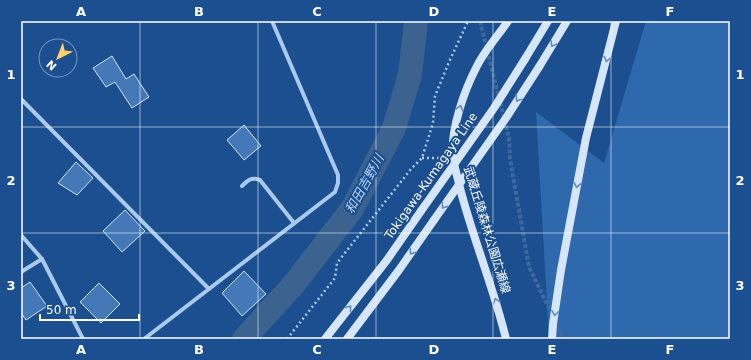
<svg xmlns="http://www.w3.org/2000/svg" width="751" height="360" viewBox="0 0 751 360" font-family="'DejaVu Sans','Noto Sans JP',sans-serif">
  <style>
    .green { fill: #2e69ad }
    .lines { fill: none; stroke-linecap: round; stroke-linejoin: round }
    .river { stroke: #3c6290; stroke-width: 24 }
    .building { fill: #4478b7; stroke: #cfe3fa }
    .minor-tunnel { stroke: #3d69a0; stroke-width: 4; stroke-dasharray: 4 2; stroke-linecap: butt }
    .path { stroke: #a9c9ee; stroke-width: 2.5; stroke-dasharray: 2 3; stroke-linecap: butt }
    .minor { stroke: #a9c9ee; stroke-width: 4 }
    .secondary { stroke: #d6e6fa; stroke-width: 8 }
    .secondary-bridge { stroke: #d6e6fa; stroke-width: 8 }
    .oneway { stroke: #668bba }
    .grid { fill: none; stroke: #fff; stroke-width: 1; stroke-opacity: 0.55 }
    .labels { text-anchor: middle; stroke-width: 4; stroke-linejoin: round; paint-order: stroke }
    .street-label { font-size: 12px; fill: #fff; stroke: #1b4f8f }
    .water-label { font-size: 13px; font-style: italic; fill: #b5d3f5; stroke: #1b4f8f }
    .neatline { fill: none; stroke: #fff; stroke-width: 1.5 }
    .grid-label { font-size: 13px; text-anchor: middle; font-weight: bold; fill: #fff }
  </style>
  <rect width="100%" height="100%" fill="#1b4f8f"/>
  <!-- green -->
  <polygon class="green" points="646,21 730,21 730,339 549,339 536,112 604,163"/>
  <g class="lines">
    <!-- river -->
    <polyline class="river" points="244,339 294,284 352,209 394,128 410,75 416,21"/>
  </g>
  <!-- building -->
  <g class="building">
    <polygon points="112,56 126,79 134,74 149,97 132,108 115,82 106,87 93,68"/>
    <polygon points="244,125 261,146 244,160 227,140"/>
    <polygon points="76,162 93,178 77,195 58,183"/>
    <polygon points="125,210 145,231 122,252 103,231"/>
    <polygon points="244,271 266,294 242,316 222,293"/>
    <polygon points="30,282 47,306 26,320 21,313 21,288"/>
    <polygon points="99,283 120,304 101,323 80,302"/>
  </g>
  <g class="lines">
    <!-- minor-tunnel -->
    <polyline class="minor-tunnel" points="480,21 509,138 510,159 529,267 564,339"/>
    <!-- path -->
    <g class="path">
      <polyline points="422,158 443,158"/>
      <polyline points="287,339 335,278 337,263 411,169 422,158 433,123 435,96 449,62 468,21"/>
    </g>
    <!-- minor -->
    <g class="minor">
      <polyline points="21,99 209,289"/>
      <path d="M 242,186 C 248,180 251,177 260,180 L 294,223"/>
      <polyline points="21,235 42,259 83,339"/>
      <polyline points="21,272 42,259"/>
      <polyline points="144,339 335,192 338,183 338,175 272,21"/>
    </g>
    <!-- secondary -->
    <g class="secondary">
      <polyline points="525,59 548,21"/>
      <polyline points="539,67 567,21"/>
      <polyline points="325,339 387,260 421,211"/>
      <polyline points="347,339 399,270 434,220"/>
      <path d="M 506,339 C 494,288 473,239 460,188 C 458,179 455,169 453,159 C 450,130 464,91 477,66 C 485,50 498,36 508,21"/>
      <polyline points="552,339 553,324 561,270 586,138 616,21"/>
    </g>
    <!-- secondary-bridge -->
    <g class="secondary-bridge">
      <polyline points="421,211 494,108 525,59"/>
      <polyline points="434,220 506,118 539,67"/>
    </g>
  </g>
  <!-- one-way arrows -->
  <defs><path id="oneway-chevron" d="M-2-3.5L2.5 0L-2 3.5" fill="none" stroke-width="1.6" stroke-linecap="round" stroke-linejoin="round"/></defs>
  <g class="oneway">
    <use href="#oneway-chevron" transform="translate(553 44) rotate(121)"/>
    <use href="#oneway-chevron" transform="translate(607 59) rotate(104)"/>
    <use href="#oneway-chevron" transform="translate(518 99) rotate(123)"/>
    <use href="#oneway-chevron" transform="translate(460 108) rotate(-74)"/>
    <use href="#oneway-chevron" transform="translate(577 185) rotate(101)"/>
    <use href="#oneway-chevron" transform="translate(444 206) rotate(125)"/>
    <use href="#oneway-chevron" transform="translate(412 252) rotate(125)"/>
    <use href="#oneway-chevron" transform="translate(496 301) rotate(-108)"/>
    <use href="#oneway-chevron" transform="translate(349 308) rotate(-52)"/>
    <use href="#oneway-chevron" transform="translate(555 313) rotate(99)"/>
  </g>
  <!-- grid -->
  <path class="grid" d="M 140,21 L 140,339M 258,21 L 258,339M 376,21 L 376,339M 493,21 L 493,339M 611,21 L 611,339M 21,127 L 730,127M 21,233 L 730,233"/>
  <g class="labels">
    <!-- street labels -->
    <g class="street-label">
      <text transform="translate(431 176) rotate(-55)" y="4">Tokigawa-Kumagaya Line</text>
      <text transform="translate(487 230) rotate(73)" y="4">武蔵丘陵森林公園広瀬線</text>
    </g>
    <!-- water labels -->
    <g class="water-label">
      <text transform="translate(364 184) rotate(-61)" y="5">和田吉野川</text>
    </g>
  </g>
  <!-- border -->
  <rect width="751" height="360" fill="none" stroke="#1b4f8f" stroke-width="44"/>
  <!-- north arrow -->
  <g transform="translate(58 58) rotate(222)"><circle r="19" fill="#1b4f8f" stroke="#7695bc"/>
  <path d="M0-3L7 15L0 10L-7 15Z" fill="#ffd166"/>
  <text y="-6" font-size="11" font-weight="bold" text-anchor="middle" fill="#ffffff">N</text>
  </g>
  <!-- scale -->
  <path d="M40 314v6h99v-6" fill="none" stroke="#ffffff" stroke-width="2"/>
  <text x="46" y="314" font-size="12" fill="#ffffff" stroke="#1b4f8f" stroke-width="3" paint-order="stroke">50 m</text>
  <rect x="22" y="22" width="707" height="316" class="neatline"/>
  <g class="grid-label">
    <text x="81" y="16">A</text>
    <text x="199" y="16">B</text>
    <text x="317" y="16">C</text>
    <text x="434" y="16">D</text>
    <text x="552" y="16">E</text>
    <text x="670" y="16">F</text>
    <text x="11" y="79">1</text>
    <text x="740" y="79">1</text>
    <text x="11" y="185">2</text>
    <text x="740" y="185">2</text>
    <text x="11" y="290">3</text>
    <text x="740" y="290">3</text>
    <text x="81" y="354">A</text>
    <text x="199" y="354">B</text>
    <text x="317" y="354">C</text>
    <text x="434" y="354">D</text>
    <text x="552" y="354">E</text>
    <text x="670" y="354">F</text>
  </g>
</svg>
